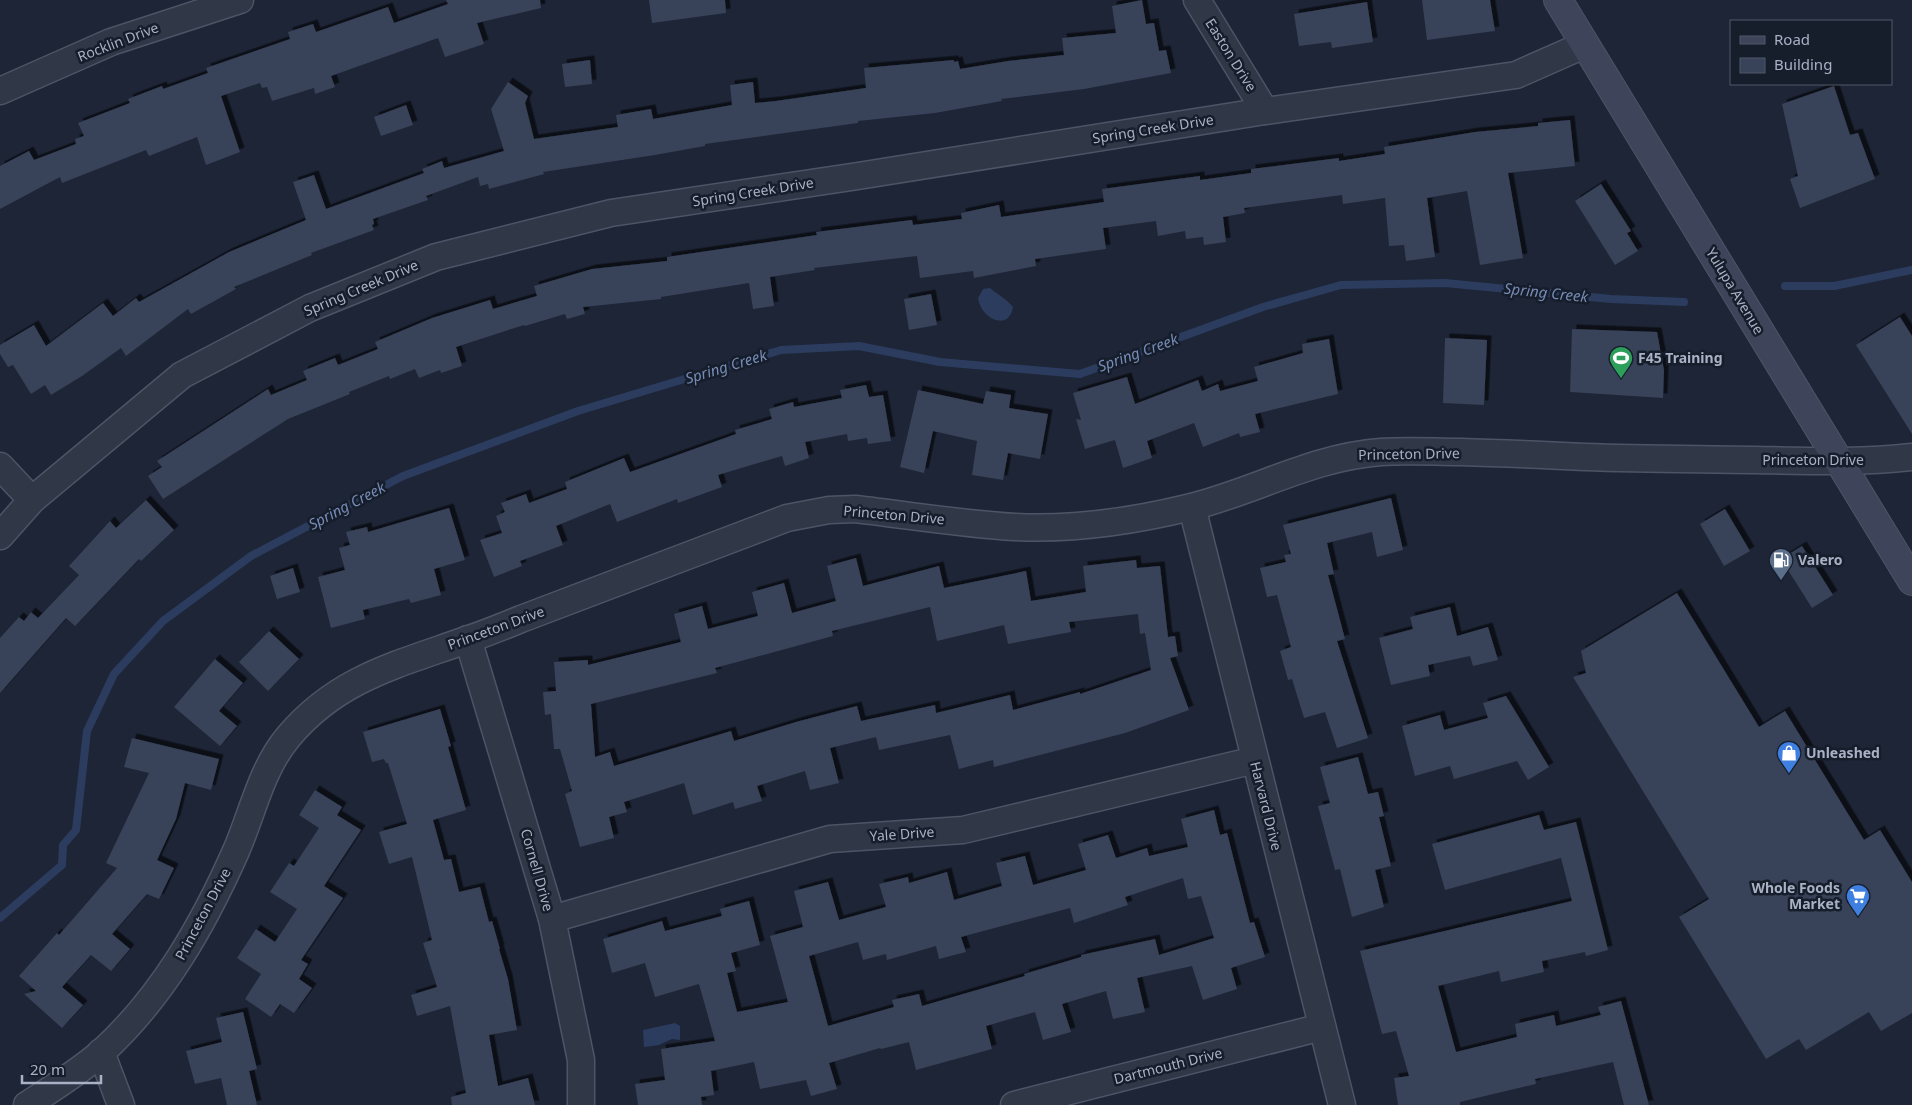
<svg xmlns="http://www.w3.org/2000/svg" width="1912" height="1105" viewBox="0 0 1912 1105" font-family="'Noto Sans',sans-serif">
  <style>
    .water { fill: #2c3c5e }
    .lines { fill: none; stroke-linecap: round; stroke-linejoin: round }
    .stream { stroke: #2c3c5e; stroke-width: 8 }
    .building { fill: #384258; fill-rule: evenodd; filter: url(#shadow) }
    .street-casing { stroke: #4d5466; stroke-width: 29 }
    .secondary-casing { stroke: #4d5466; stroke-width: 30 }
    .street { stroke: #303747; stroke-width: 26 }
    .secondary { stroke: #3e455b; stroke-width: 28 }
    .labels { text-anchor: middle; stroke-width: 5; stroke-linejoin: round; paint-order: stroke }
    .street-label { font-size: 14px; fill: #a9b1c5; stroke: #161d2b }
    .poi-label { font-size: 14px; font-weight: bold; fill: #a9b1c5; stroke: #161d2b; text-anchor: start }
    .water-label { font-size: 15px; font-style: italic; fill: #768bb5; stroke: #161d2b }
  </style>
  <defs>
    <filter id="shadow"><feDropShadow dx="4.5" dy="-4.5" stdDeviation="0" flood-color="#0009"/></filter>
  </defs>
  <rect width="100%" height="100%" fill="#1d2537"/>
  <!-- water -->
  <g class="water">
    <path d="M 990,288 C 997,294 1008,300 1013,307 C 1009,332 981,319 978,298 L 983,289 Z"/>
    <polygon points="675,1023 680,1026 680,1040 672,1039 659,1045 644,1047 643,1030"/>
  </g>
  <g class="lines">
    <!-- stream -->
    <g class="stream">
      <polyline points="1785,286 1834,286 1912,270"/>
      <polyline points="0,918 62,865 63,845 76,830 87,731 114,674 163,621 251,556 403,476 578,411 781,350 859,346 940,362 1080,374 1263,307 1341,285 1445,283 1611,299 1684,302"/>
    </g>
  </g>
  <!-- building -->
  <g class="building">
    <polygon points="446,0 540,0 541,8 477,23 484,44 445,57 438,38 331,76 335,87 315,94 314,88 272,101 267,87 262,88 260,83 221,96 240,152 206,165 197,137 149,156 146,150 62,183 60,177 0,209 0,166 29,151 34,160 76,144 75,139 84,136 78,123 130,103 128,99 162,86 163,89 208,73 206,68 290,39 288,32 313,24 316,32 388,7 394,23 448,4"/>
    <polygon points="649,0 725,0 726,13 652,23"/>
    <polygon points="1142,0 1146,24 1154,23 1159,51 1166,50 1171,73 1084,89 1001,99 1002,101 935,113 858,121 858,123 705,144 705,146 655,155 543,172 544,174 489,189 488,184 480,186 478,177 426,196 428,200 373,219 374,224 372,225 374,230 311,253 312,255 234,287 236,289 191,314 188,309 126,356 121,348 82,376 51,395 45,385 31,394 13,365 8,367 0,354 0,345 34,325 46,346 103,303 113,316 136,298 139,302 229,252 306,220 293,182 314,175 326,209 424,173 422,169 442,161 444,168 504,151 491,109 508,82 528,96 525,103 534,139 618,127 616,115 651,109 653,119 732,105 730,85 753,82 755,103 776,101 866,88 864,68 954,60 954,62 958,61 960,69 1008,61 1064,55 1062,38 1116,33 1112,6"/>
    <polygon points="1422,0 1490,0 1495,31 1427,40"/>
    <polygon points="1367,2 1373,42 1332,48 1331,42 1299,46 1294,14"/>
    <polygon points="590,60 592,84 565,87 562,64"/>
    <polygon points="1834,86 1850,135 1858,133 1875,179 1800,208 1790,179 1798,176 1782,104"/>
    <polygon points="406,105 413,125 381,136 374,117"/>
    <polygon points="1570,120 1575,166 1508,173 1523,258 1480,265 1467,191 1427,198 1435,257 1406,261 1404,245 1389,246 1385,198 1343,204 1342,195 1244,208 1245,213 1223,217 1226,242 1204,245 1203,237 1186,239 1185,231 1158,236 1156,221 1103,228 1106,249 1035,259 1036,266 974,278 973,271 920,278 917,256 814,268 815,270 770,277 774,306 753,309 749,283 661,297 661,299 583,307 585,314 567,319 565,314 525,326 524,325 456,347 462,366 441,373 440,370 419,378 415,369 390,379 389,376 349,392 350,394 288,419 163,499 148,476 162,467 157,461 268,389 271,395 307,380 303,371 335,358 338,365 378,349 375,342 432,318 490,300 493,309 537,296 534,286 592,269 667,261 667,257 817,235 816,232 912,220 913,225 962,219 961,213 999,205 1001,217 1104,202 1102,189 1200,176 1200,180 1251,173 1251,169 1339,158 1339,161 1385,154 1384,147 1475,132 1538,126 1538,123"/>
    <polygon points="1601,184 1631,231 1627,233 1638,251 1615,265 1575,201"/>
    <polygon points="931,294 937,325 909,330 904,299"/>
    <polygon points="1900,317 1912,336 1912,434 1856,345"/>
    <polygon points="1572,329 1657,332 1664,370 1663,398 1570,392"/>
    <polygon points="1445,338 1487,340 1484,405 1443,403"/>
    <polygon points="1329,339 1338,394 1255,414 1260,432 1240,437 1239,433 1203,447 1194,423 1147,441 1152,458 1123,468 1115,440 1085,449 1076,419 1081,420 1073,393 1127,377 1135,404 1198,380 1202,391 1218,384 1220,391 1258,381 1254,367 1303,353 1302,344"/>
    <polygon points="866,385 869,397 883,395 891,441 868,444 867,438 848,441 847,434 805,442 809,458 785,466 782,456 718,475 722,487 678,503 677,499 617,522 610,504 556,526 563,545 520,561 522,566 494,577 480,540 502,533 496,516 505,512 501,503 526,494 529,503 567,489 565,482 624,458 630,472 736,434 735,430 772,419 769,409 793,402 794,407 842,398 840,390"/>
    <polygon points="918,390 983,404 986,391 1011,395 1009,408 1048,414 1040,459 1008,453 1003,480 972,475 977,441 933,431 924,473 900,467"/>
    <polygon points="1391,498 1403,550 1377,557 1372,532 1327,543 1334,574 1328,575 1345,639 1337,641 1368,738 1337,748 1325,712 1304,718 1292,679 1288,680 1280,651 1291,647 1277,595 1267,597 1260,568 1286,562 1284,555 1291,554 1283,525"/>
    <polygon points="146,500 174,530 141,561 139,559 75,626 66,618 0,693 0,638 19,617 24,621 31,612 38,618 79,575 69,566 110,521 116,528"/>
    <polygon points="449,508 465,560 434,569 441,595 411,603 409,599 363,610 365,619 331,628 318,577 345,570 339,548 350,545 346,532 367,527 368,532"/>
    <polygon points="1725,509 1750,551 1724,566 1700,524"/>
    <polygon points="1802,546 1833,595 1812,608 1781,559"/>
    <path d="M 856,558 L 863,586 L 939,566 L 944,588 L 1026,571 L 1031,601 L 1086,592 L 1083,566 L 1136,560 L 1137,568 L 1160,566 L 1168,637 L 1175,636 L 1178,656 L 1170,658 L 1189,710 L 1125,733 L 994,767 L 993,760 L 959,769 L 950,735 L 879,750 L 876,737 L 830,748 L 839,783 L 810,790 L 805,771 L 757,786 L 762,801 L 735,809 L 733,802 L 693,815 L 684,783 L 624,802 L 627,812 L 609,817 L 614,838 L 580,847 L 565,794 L 572,791 L 560,749 L 554,749 L 551,714 L 545,715 L 543,692 L 556,691 L 554,662 L 588,660 L 588,665 L 681,642 L 674,614 L 702,606 L 708,629 L 758,616 L 752,592 L 784,583 L 792,613 L 836,601 L 827,566 ZM 930,607 L 937,641 L 1004,625 L 1008,644 L 1071,632 L 1069,622 L 1138,614 L 1140,634 L 1145,633 L 1151,670 L 1080,694 L 1080,692 L 1013,710 L 1010,695 L 936,713 L 935,705 L 861,721 L 857,706 L 796,722 L 734,741 L 731,731 L 614,766 L 610,752 L 595,757 L 591,704 L 717,673 L 715,668 L 833,636 L 832,631 Z"/>
    <polygon points="293,568 300,592 277,599 270,576"/>
    <polygon points="1677,593 1759,727 1785,711 1864,840 1880,830 1912,882 1912,1013 1881,1031 1869,1012 1806,1050 1799,1039 1766,1059 1679,917 1709,899 1573,677 1586,673 1581,651"/>
    <polygon points="1450,607 1457,636 1488,627 1498,660 1473,666 1470,656 1428,665 1430,676 1391,685 1379,638 1413,629 1410,617"/>
    <polygon points="269,631 299,659 268,691 239,662"/>
    <polygon points="215,659 243,683 219,711 237,726 220,746 174,707"/>
    <polygon points="1506,696 1549,767 1528,780 1517,761 1454,779 1450,766 1415,776 1402,726 1440,715 1444,730 1488,718 1483,703"/>
    <polygon points="440,709 451,746 448,747 466,810 433,820 444,860 451,859 459,892 480,887 489,922 492,921 500,949 499,949 508,979 517,1030 489,1035 498,1086 528,1078 535,1105 452,1105 451,1097 466,1093 450,1006 417,1016 411,995 437,987 423,943 432,940 412,857 389,864 379,832 407,824 388,763 386,763 384,759 372,762 363,732"/>
    <polygon points="132,738 219,759 211,790 185,783 176,819 157,860 174,868 159,899 147,894 112,934 130,949 111,971 91,955 62,987 83,1005 62,1028 24,994 36,991 19,976 57,933 59,935 117,868 106,863 149,773 124,767"/>
    <polygon points="1358,757 1368,794 1378,792 1384,816 1379,817 1391,866 1375,870 1384,907 1352,917 1340,869 1335,870 1318,806 1330,803 1320,767"/>
    <polygon points="315,790 342,807 337,815 361,830 324,886 343,898 301,960 308,964 299,979 312,988 294,1013 280,1004 271,1017 245,999 261,974 237,958 256,929 275,942 297,909 270,892 289,863 294,866 319,828 299,815"/>
    <path d="M 1214,810 L 1220,835 L 1227,833 L 1250,923 L 1254,922 L 1265,957 L 1231,968 L 1237,989 L 1203,1000 L 1192,966 L 1137,978 L 1145,1012 L 1113,1019 L 1106,991 L 1062,1004 L 1071,1032 L 1043,1040 L 1035,1012 L 986,1026 L 992,1049 L 916,1070 L 909,1042 L 881,1049 L 880,1048 L 829,1063 L 837,1089 L 811,1096 L 806,1080 L 760,1089 L 754,1062 L 711,1071 L 714,1095 L 701,1097 L 702,1105 L 638,1105 L 635,1084 L 665,1080 L 661,1049 L 715,1041 L 699,984 L 655,997 L 645,963 L 612,973 L 603,939 L 662,921 L 665,931 L 722,916 L 720,909 L 749,901 L 760,945 L 731,953 L 736,971 L 727,973 L 737,1012 L 788,1002 L 770,936 L 803,927 L 794,891 L 828,882 L 839,920 L 886,907 L 879,884 L 908,877 L 909,883 L 947,872 L 954,900 L 1002,886 L 996,863 L 1025,856 L 1033,885 L 1086,870 L 1078,844 L 1108,835 L 1116,858 L 1147,848 L 1149,856 L 1188,847 L 1181,819 ZM 1183,878 L 1188,899 L 1201,896 L 1214,938 L 1159,955 L 1155,939 L 1081,955 L 1081,957 L 1024,974 L 1025,976 L 922,1006 L 919,994 L 892,1000 L 894,1007 L 828,1026 L 809,956 L 858,942 L 863,960 L 886,954 L 887,960 L 936,946 L 939,959 L 966,952 L 961,937 L 1070,908 L 1074,923 L 1128,905 L 1125,897 Z"/>
    <polygon points="1539,815 1544,830 1576,822 1608,950 1586,956 1585,952 1542,961 1544,972 1501,982 1499,971 1438,986 1456,1052 1517,1037 1515,1024 1554,1015 1556,1026 1601,1015 1598,1007 1621,1001 1649,1105 1624,1105 1613,1062 1535,1079 1536,1084 1460,1102 1460,1105 1398,1105 1394,1078 1409,1076 1396,1031 1382,1034 1360,951 1572,901 1561,858 1445,890 1432,844"/>
    <polygon points="243,1012 257,1069 249,1071 257,1105 227,1105 221,1078 195,1084 186,1051 222,1042 216,1018"/>
  </g>
  <g class="lines">
    <!-- street casing -->
    <g class="street-casing">
      <g id="street">
        <polyline points="1197,0 1265,111"/>
        <polyline points="0,91 111,42 240,0"/>
        <polyline points="0,466 32,500"/>
        <polyline points="1192,507 1342,1105"/>
        <polyline points="0,536 32,500 182,375 310,308 436,257 611,213 858,176 1265,111 1516,75 1584,45"/>
        <polyline points="468,639 552,919 581,1060 581,1105"/>
        <polyline points="552,919 830,839 963,830 1255,760"/>
        <polyline points="101,1052 121,1105"/>
        <path d="M 27,1105 C 53,1088 79,1072 102,1052 C 163,996 203,925 236,851 C 253,812 261,769 289,736 C 339,677 400,664 469,639 C 487,633 504,626 521,619 C 610,585 698,552 787,518 L 829,510 L 855,509 C 908,515 962,524 1015,527 C 1074,530 1134,521 1191,507 C 1256,491 1312,457 1381,452 C 1408,450 1434,452 1461,452 C 1502,453 1544,455 1585,457 C 1642,459 1699,459 1756,460 C 1808,461 1861,463 1912,457"/>
        <polyline points="1014,1105 1322,1027"/>
      </g>
    </g>
    <!-- secondary casing -->
    <g class="secondary-casing">
      <polyline id="secondary" points="1558,0 1912,581"/>
    </g>
    <!-- street -->
    <use href="#street" class="street"/>
    <!-- secondary -->
    <use href="#secondary" class="secondary"/>
  </g>
  <!-- icons -->
  <defs>
    <g id="stadium-pin" transform="scale(1.25)"><path d="M0 17L-7.5 6A9.5 9.5 0 1 1 7.5 6Z" fill="#2e9e5b" stroke="#161d2b"/><path d="M0-5a6.5 5 0 1 0 0 10a6.5 5 0 1 0 0-10ZM-3.5-1.8h7v3.6h-7Z" fill="#fff"/></g>
    <g id="fuel-pin" transform="scale(1.25)"><path d="M0 17L-7.5 6A9.5 9.5 0 1 1 7.5 6Z" fill="#5c6f8a" stroke="#161d2b"/><path d="M-5.5-6h7V0h2V4h1.3V-2.5L3-4.5l.8-.8L6-3V5H2.5V1h-1V6h-7ZM-4.2-4.7v3.2H.2V-4.7Z" fill="#fff"/></g>
    <g id="shop-pin" transform="scale(1.25)"><path d="M0 17L-7.5 6A9.5 9.5 0 1 1 7.5 6Z" fill="#3f7fe0" stroke="#161d2b"/><path d="M-5-2.5h2.3a2.7 3.5 0 0 1 5.4 0H5L5.5 6h-11ZM-1.5-2.5h3a1.5 2.3 0 0 0-3 0Z" fill="#fff"/></g>
    <g id="supermarket-pin" transform="scale(1.25)"><path d="M0 17L-7.5 6A9.5 9.5 0 1 1 7.5 6Z" fill="#3f7fe0" stroke="#161d2b"/><path d="M-6-5.5h2.5l.6 2H6L4.5 2H-2.5L-4.4-4H-6ZM-1.5 3.2a1.3 1.3 0 1 0 .1 0ZM3 3.2a1.3 1.3 0 1 0 .1 0Z" fill="#fff"/></g>
  </defs>
  <g fill-rule="evenodd">
    <use href="#stadium-pin" x="1621" y="358"/>
    <use href="#fuel-pin" x="1781" y="560"/>
    <use href="#shop-pin" x="1789" y="753"/>
    <use href="#supermarket-pin" x="1858" y="896"/>
  </g>
  <g class="labels">
    <!-- street labels -->
    <g class="street-label">
      <text transform="translate(118 42) rotate(-21)" y="5">Rocklin Drive</text>
      <text transform="translate(1231 55) rotate(58)" y="5">Easton Drive</text>
      <text transform="translate(1153 129) rotate(-9)" y="5">Spring Creek Drive</text>
      <text transform="translate(753 192) rotate(-9)" y="5">Spring Creek Drive</text>
      <text transform="translate(361 288) rotate(-23)" y="5">Spring Creek Drive</text>
      <text transform="translate(1735 291) rotate(59)" y="5">Yulupa Avenue</text>
      <text transform="translate(1409 454) rotate(-1)" y="5">Princeton Drive</text>
      <text x="1813" y="465">Princeton Drive</text>
      <text transform="translate(894 515) rotate(5)" y="5">Princeton Drive</text>
      <text transform="translate(496 628) rotate(-20)" y="5">Princeton Drive</text>
      <text transform="translate(1266 806) rotate(76)" y="5">Harvard Drive</text>
      <text transform="translate(902 834) rotate(-4)" y="5">Yale Drive</text>
      <text transform="translate(537 870) rotate(74)" y="5">Cornell Drive</text>
      <text transform="translate(203 914) rotate(-62)" y="5">Princeton Drive</text>
      <text transform="translate(1168 1066) rotate(-14)" y="5">Dartmouth Drive</text>
    </g>
    <!-- poi labels -->
    <g class="poi-label">
      <text x="1638" y="363">F45 Training</text>
      <text x="1798" y="565">Valero</text>
      <text x="1806" y="758">Unleashed</text>
      <text x="1840" y="893" text-anchor="end">Whole Foods<tspan x="1840" dy="16">Market</tspan></text>
    </g>
    <!-- water labels -->
    <g class="water-label">
      <text transform="translate(1546 293) rotate(6)" y="5">Spring Creek</text>
      <text transform="translate(1138 353) rotate(-20)" y="5">Spring Creek</text>
      <text transform="translate(726 367) rotate(-17)" y="5">Spring Creek</text>
      <text transform="translate(347 506) rotate(-28)" y="5">Spring Creek</text>
    </g>
  </g>
  <!-- legend -->
  <rect x="1730" y="20" width="162" height="65" fill="#161d2b" stroke="#515869"/>
  <rect x="1740" y="36" width="25" height="8" fill="#3e455b" stroke="#515869"/>
  <text x="1774" y="45" font-size="15" fill="#a9b1c5">Road</text>
  <rect x="1740" y="58" width="25" height="15" fill="#384258" stroke="#515869"/>
  <text x="1774" y="70" font-size="15" fill="#a9b1c5">Building</text>
  <!-- scale -->
  <path d="M22 1075v8h79v-8" fill="none" stroke="#a9b1c5" stroke-width="2.5"/>
  <text x="30" y="1075" font-size="15" fill="#a9b1c5" stroke="#161d2b" stroke-width="4" paint-order="stroke">20 m</text>
</svg>
